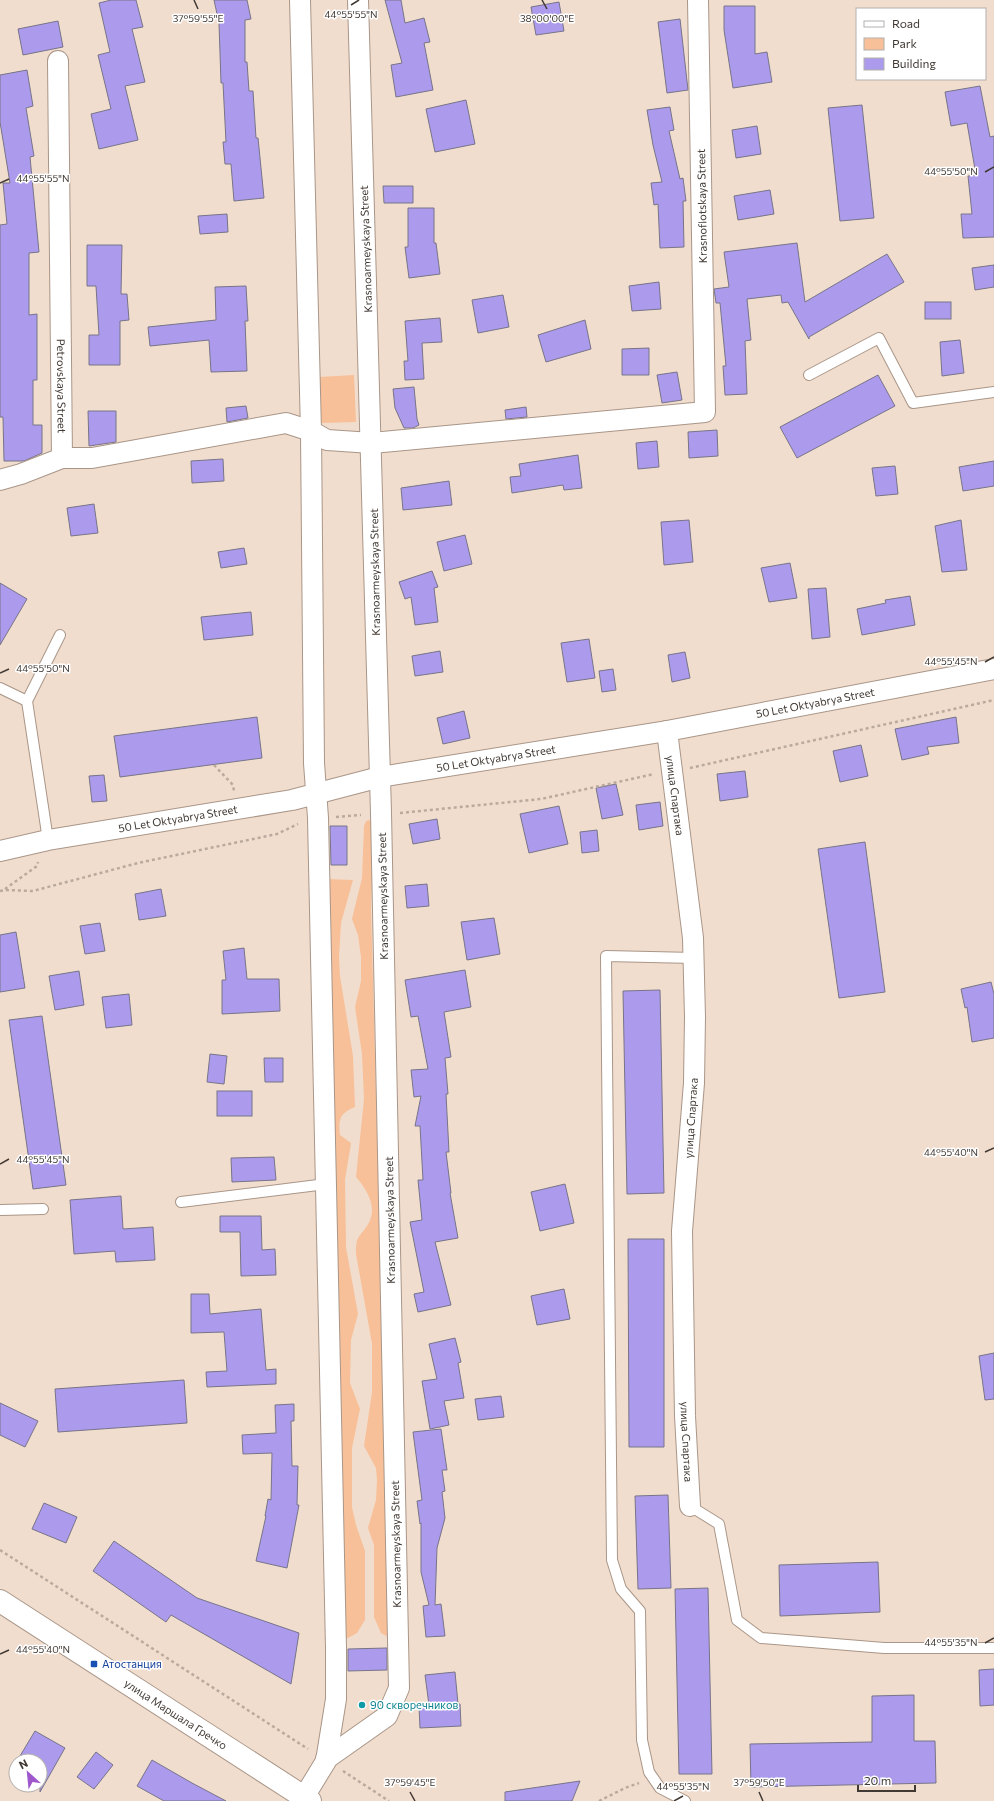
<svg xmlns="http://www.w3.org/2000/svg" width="994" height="1801" viewBox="0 0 994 1801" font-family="Commissioner,sans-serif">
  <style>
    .green { fill: #f8c098 }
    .building { fill: #ac9bec; stroke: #777488 }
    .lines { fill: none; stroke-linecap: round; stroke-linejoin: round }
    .lane-casing { stroke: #a99688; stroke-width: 12 }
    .street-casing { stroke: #a99688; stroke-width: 22 }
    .secondary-casing { stroke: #a99688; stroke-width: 24 }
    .path { stroke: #baaa9e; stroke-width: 2.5; stroke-dasharray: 3 3; stroke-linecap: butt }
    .lane { stroke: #fff; stroke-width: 10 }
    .street { stroke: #fff; stroke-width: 20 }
    .secondary { stroke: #fff; stroke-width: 22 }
    .ticks { fill: none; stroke: #413933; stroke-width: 1.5 }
    .transit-dot { fill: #1a4fb4; stroke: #fff; stroke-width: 1.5 }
    .culture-dot { fill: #0f9aa8; stroke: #fff; stroke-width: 1.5 }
    .labels { text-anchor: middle; stroke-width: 3; stroke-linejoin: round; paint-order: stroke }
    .street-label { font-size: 11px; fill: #413933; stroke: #fff }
    .transit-label { font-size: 11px; fill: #164399; stroke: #fff; text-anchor: start }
    .culture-label { font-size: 11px; fill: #0d838f; stroke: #fff; text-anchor: start }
    .ticks-label { font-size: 10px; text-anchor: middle; fill: #413933; stroke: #fff; stroke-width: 3; stroke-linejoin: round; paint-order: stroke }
  </style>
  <rect width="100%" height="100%" fill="#f1ddce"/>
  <!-- green -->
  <g class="green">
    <polygon points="354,375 356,422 321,423 319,377"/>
    <path d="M 370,820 L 373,826 L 371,909 L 387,1501 L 388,1637 L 381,1633 L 374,1617 L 374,1545 L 368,1528 L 376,1500 L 377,1480 L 376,1468 L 364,1446 L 372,1392 L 372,1344 L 356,1254 C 356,1236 358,1239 367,1226 C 379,1208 367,1190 356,1177 L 364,1099 L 362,1054 L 355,1007 L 361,981 L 361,957 L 358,935 L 352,919 L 362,878 L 364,826 L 366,821 Z"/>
    <path d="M 326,879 L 353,880 L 341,923 L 339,957 L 340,976 L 353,1056 L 355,1107 C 340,1113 338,1119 340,1135 L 351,1143 L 345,1180 L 346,1247 L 358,1314 L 351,1340 L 350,1383 L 360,1409 L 352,1448 L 352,1507 L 356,1525 L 365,1551 L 365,1620 L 357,1633 L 348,1638 L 344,1637 Z"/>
  </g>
  <!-- building -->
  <g class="building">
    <polygon points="111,0 136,0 143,27 132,29 145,82 125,86 138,140 99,149 91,114 111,109 98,55 110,52 99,3"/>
    <polygon points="214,0 247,0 251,19 245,20 245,62 247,62 249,91 253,91 256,138 258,138 264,198 234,201 231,164 225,164 223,142 226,142 223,83 221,83 219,23"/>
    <polygon points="385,0 401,0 405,23 424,18 430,42 424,43 433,90 396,97 391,65 402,63"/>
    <polygon points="559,2 564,31 536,35 531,7"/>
    <polygon points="724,6 755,6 755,54 767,52 772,82 733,88 724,30"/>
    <polygon points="680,19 688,90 667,93 658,22"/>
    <polygon points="58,21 63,47 23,55 18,29"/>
    <polygon points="27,70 33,106 26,108 34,156 30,157 39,252 29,253 29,315 37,314 37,380 33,380 33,425 42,425 42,453 24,461 4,461 3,417 0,417 0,225 7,224 3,183 10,183 0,122 0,75"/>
    <polygon points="980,86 990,137 994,136 994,237 963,238 961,214 972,214 968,176 976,175 967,123 951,126 945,92"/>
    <polygon points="466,100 475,144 435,152 426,109"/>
    <polygon points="862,105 874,218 840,221 828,108"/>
    <polygon points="670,107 674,130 669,131 680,179 683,178 686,201 683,201 684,247 660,248 658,204 654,205 651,183 662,182 653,145 647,110"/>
    <polygon points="757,126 761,154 736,158 732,130"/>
    <polygon points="383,186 413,186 413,203 384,203"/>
    <polygon points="770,190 774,214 738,220 734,196"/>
    <polygon points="408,208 434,208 434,243 436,243 440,274 409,278 405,247 408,247"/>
    <polygon points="227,214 228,232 200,234 198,216"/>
    <polygon points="797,243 805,302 887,254 904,282 809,337 809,339 788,302 782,303 781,295 747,299 751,340 745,341 747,394 725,395 723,366 726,366 720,303 716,303 714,289 729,287 724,252"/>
    <polygon points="87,245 122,245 121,294 127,294 129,320 120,321 120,365 89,365 89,335 99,335 96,286 87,286"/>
    <polygon points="994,265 994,287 975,290 972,268"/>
    <polygon points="659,282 661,309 632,311 629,286"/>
    <polygon points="246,286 248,321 245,321 247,371 211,372 209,340 150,346 148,327 216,320 215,287"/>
    <polygon points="503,295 509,327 478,333 472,300"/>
    <rect x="925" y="302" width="26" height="17"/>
    <polygon points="440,318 442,342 422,343 424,379 405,380 404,361 408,361 405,321"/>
    <polygon points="585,320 591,349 546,362 538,335"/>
    <polygon points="960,340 964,373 942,376 940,342"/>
    <polygon points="649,348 649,375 622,375 622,349"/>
    <polygon points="677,372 682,400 662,403 657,375"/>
    <polygon points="878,375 895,406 797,458 780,427"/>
    <polygon points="414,387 417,419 419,425 413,428 404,428 395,408 393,389"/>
    <polygon points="246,406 248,418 227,422 226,408"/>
    <polygon points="526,407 527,417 506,419 505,410"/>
    <polygon points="88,411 116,411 116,442 89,446"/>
    <polygon points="717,430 718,456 689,458 688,432"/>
    <polygon points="657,441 659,467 638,469 636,443"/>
    <polygon points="578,455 582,488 564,490 563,485 512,493 510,477 521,476 519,464"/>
    <polygon points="223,459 224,481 192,483 191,461"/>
    <polygon points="994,461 994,486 963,491 959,467"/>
    <polygon points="895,466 898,494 876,496 872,468"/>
    <polygon points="449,481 452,505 403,510 401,488"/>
    <polygon points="94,504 98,533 71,536 67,508"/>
    <polygon points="689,520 693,562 664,565 661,522"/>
    <polygon points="961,520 967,570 942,572 935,526"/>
    <polygon points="465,535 472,564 444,571 437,542"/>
    <polygon points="244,548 247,564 221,568 218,552"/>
    <polygon points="790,563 797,598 769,602 761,568"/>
    <polygon points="432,571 438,587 434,588 438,622 415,625 411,597 405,599 399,582"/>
    <polygon points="0,583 27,599 0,645"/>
    <polygon points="826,588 830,637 812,639 808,589"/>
    <polygon points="910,596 915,625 862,635 857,609 886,603 885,600"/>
    <polygon points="251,612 253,635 204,640 201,617"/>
    <polygon points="589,639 595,678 567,682 561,643"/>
    <polygon points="440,651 443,672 415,676 412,656"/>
    <polygon points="685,652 690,678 672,682 668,655"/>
    <polygon points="613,669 616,690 602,692 599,671"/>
    <polygon points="464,711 470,738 443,744 437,718"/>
    <polygon points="257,717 262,758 120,777 114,736"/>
    <polygon points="956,717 959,743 927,747 929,754 902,760 895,729"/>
    <polygon points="861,745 868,776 840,782 833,751"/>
    <polygon points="745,771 748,797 720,801 717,774"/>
    <polygon points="104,775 107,801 92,802 89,776"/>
    <polygon points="616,784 623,815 602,819 596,788"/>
    <polygon points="660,802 663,826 639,830 636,805"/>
    <polygon points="559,806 568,844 529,853 520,814"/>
    <polygon points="437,819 440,839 413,844 409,824"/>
    <polygon points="330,826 347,826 347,865 331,865"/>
    <polygon points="597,830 599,851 582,853 580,832"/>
    <polygon points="865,842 885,992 839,998 818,849"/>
    <polygon points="427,884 429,906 407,908 405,886"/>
    <polygon points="161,889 166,916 139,920 135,894"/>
    <polygon points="494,918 500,954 467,960 461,922"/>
    <polygon points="100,923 105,951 85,954 80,926"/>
    <polygon points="16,932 25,988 0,992 0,935"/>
    <polygon points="244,948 247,979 279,979 280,1011 222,1014 222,980 226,980 223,951"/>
    <polygon points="465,970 471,1007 444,1012 451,1057 445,1058 448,1094 446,1094 449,1152 446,1152 451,1193 450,1193 458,1238 435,1242 451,1305 418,1312 414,1294 424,1292 410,1222 422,1220 418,1180 423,1180 420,1126 415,1126 421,1096 414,1097 411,1070 428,1069 418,1016 411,1017 405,980"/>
    <polygon points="79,971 84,1005 55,1010 49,976"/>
    <polygon points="991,982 994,994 994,1038 972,1042 967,1007 965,1008 961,989"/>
    <polygon points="660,990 664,1193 627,1194 623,991"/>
    <polygon points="129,994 132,1025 106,1028 102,997"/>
    <polygon points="42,1016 66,1185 33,1189 9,1020"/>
    <polygon points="210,1054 227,1056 224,1084 207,1082"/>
    <polygon points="264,1058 283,1058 283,1082 265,1082"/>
    <rect x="217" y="1091" width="35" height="25"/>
    <polygon points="274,1157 276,1180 232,1182 231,1158"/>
    <polygon points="565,1184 574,1223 540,1231 531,1192"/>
    <polygon points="121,1196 123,1229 153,1227 155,1260 116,1262 115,1251 74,1254 70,1200"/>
    <polygon points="220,1216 261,1216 262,1250 275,1249 276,1275 241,1276 240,1232 220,1232"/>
    <polygon points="628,1239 664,1239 664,1447 629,1447"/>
    <polygon points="564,1289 570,1319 537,1325 531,1296"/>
    <polygon points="191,1294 209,1294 210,1314 261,1309 266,1370 276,1369 276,1384 207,1387 206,1372 227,1371 224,1332 191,1333"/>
    <polygon points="455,1338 461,1362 458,1363 464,1398 444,1401 449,1425 430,1429 422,1381 437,1379 429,1344"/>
    <polygon points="994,1353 994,1399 985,1400 979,1356"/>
    <polygon points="184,1380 187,1423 58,1432 55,1389"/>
    <polygon points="501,1396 504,1417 478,1420 475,1399"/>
    <polygon points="0,1403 38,1421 25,1447 0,1435"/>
    <polygon points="294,1404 294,1421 291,1421 292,1466 298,1466 297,1505 299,1505 287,1568 256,1561 266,1516 265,1516 268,1499 271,1500 272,1453 243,1454 242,1435 276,1433 275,1405"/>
    <polygon points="441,1429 447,1470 442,1470 445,1491 442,1492 445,1518 437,1548 435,1605 441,1604 445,1636 426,1637 423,1606 429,1605 421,1572 421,1523 420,1524 417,1501 422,1500 413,1432"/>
    <polygon points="668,1495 671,1588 638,1589 635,1496"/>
    <polygon points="44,1503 77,1517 66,1543 32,1529"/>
    <polygon points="114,1541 197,1598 299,1633 291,1684 171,1615 166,1622 93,1571"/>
    <polygon points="878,1562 880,1612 780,1616 779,1565"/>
    <polygon points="708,1588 712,1774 679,1774 675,1589"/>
    <polygon points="387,1648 387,1670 348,1671 348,1649"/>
    <polygon points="994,1669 994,1705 980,1706 979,1670"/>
    <polygon points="455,1672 458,1704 460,1704 461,1726 420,1728 419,1706 429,1705 425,1675"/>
    <polygon points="914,1695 914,1741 935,1741 936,1783 751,1787 750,1744 872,1742 872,1696"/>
    <polygon points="35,1731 65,1748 40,1792 40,1761 17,1761"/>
    <polygon points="96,1752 113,1765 94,1789 77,1777"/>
    <polygon points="152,1760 192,1783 226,1801 164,1801 137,1786"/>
    <polygon points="580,1781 572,1801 505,1801 505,1792"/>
  </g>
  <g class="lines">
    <!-- lane casing -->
    <g class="lane-casing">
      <g id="lane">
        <polyline points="809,375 879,338 913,403 994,392"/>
        <polyline points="0,688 27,701"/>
        <polyline points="48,840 27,701 60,635"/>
        <polyline points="181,1202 326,1184"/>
        <polyline points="0,1210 43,1209"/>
        <polyline points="690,1506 719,1524 737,1620 761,1638 884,1648 994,1648"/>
        <polyline points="685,1801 660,1788 649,1772 642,1740 640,1611 621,1589 612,1560 606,956 694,958"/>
      </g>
    </g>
    <!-- street casing -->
    <g class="street-casing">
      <g id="street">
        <polyline points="300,0 311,431 314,763 318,818 336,1648 336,1699 326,1761 304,1797"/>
        <path id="s1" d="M 58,61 L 62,458 L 92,458 L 286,423 L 311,431 L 327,440 L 372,443 L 705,412 L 698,0"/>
        <polyline points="0,480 21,474 62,458"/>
        <path id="s2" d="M 667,731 L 693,938 L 695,1017 L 694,1083 L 682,1231 L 685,1416 L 690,1506"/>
        <path id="s3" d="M 0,851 L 48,840 L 292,800 L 380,777 L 667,731 L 994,669"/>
        <polyline points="326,1759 387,1716 399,1688 381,813 358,0"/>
      </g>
    </g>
    <!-- secondary casing -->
    <g class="secondary-casing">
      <g id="secondary">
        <path id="s4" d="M 0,1601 L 310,1801"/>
      </g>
    </g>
    <!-- path -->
    <g class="path">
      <polyline points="214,765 233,785 234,791"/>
      <polyline points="690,768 994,700"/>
      <polyline points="400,813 541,799 654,774"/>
      <polyline points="336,817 361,815"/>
      <polyline points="5,889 37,866 38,862"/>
      <polyline points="0,891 5,890 33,891 138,863 277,834 298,824"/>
      <polyline points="0,1550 308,1749"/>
      <polyline points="343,1771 389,1801"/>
      <polyline points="599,1801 625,1788 639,1783"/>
    </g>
    <!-- lane -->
    <use href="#lane" class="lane"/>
    <!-- street -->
    <use href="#street" class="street"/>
    <!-- secondary -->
    <use href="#secondary" class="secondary"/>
  </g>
  <!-- ticks -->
  <path class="ticks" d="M 194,0 L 198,9M 542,0 L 547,9M 351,5 L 359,0M 985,172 L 994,167M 0,183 L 9,179M 985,662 L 994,657M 0,673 L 9,669M 985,1152 L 994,1148M 0,1164 L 9,1159M 985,1643 L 994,1638M 0,1654 L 9,1650M 410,1792 L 415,1801M 759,1792 L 763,1801M 674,1801 L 683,1796"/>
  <!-- markers -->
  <rect class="transit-dot" x="90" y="1660" width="8" height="8" rx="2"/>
  <circle class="culture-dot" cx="362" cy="1705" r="4"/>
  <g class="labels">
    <!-- street labels -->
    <g class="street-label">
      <text transform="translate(702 206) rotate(-91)" y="4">Krasnoflotskaya Street</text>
      <text transform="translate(366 249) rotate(-92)" y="4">Krasnoarmeyskaya Street</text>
      <text dy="4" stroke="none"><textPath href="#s1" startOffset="325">Petrovskaya Street</textPath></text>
      <text transform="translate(375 572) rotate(-91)" y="4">Krasnoarmeyskaya Street</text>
      <text dy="4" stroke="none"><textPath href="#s3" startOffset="829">50 Let Oktyabrya Street</textPath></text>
      <text dy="4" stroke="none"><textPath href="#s3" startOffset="505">50 Let Oktyabrya Street</textPath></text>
      <text dy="4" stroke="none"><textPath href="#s2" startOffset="65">улица Спартака</textPath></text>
      <text dy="4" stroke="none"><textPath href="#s3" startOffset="181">50 Let Oktyabrya Street</textPath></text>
      <text transform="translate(383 896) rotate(-91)" y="4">Krasnoarmeyskaya Street</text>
      <text transform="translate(691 1118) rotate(-86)" y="4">улица Спартака</text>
      <text transform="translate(390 1220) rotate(-91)" y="4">Krasnoarmeyskaya Street</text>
      <text dy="4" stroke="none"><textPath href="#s2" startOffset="713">улица Спартака</textPath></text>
      <text transform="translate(396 1544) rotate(-91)" y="4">Krasnoarmeyskaya Street</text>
      <text dy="4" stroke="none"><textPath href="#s4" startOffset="209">улица Маршала Гречко</textPath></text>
    </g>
    <!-- transit labels -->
    <g class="transit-label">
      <text x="102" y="1668">Атостанция</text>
    </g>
    <!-- culture labels -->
    <g class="culture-label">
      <text x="370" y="1709">90 скворечников</text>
    </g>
  </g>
  <g class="ticks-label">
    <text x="351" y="18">44°55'55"N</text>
    <text x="198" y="22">37°59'55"E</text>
    <text x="547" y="22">38°00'00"E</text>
    <text x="951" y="175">44°55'50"N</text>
    <text x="43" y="182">44°55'55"N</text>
    <text x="951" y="665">44°55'45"N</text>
    <text x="43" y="672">44°55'50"N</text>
    <text x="951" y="1156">44°55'40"N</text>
    <text x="43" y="1163">44°55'45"N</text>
    <text x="951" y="1646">44°55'35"N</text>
    <text x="43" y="1653">44°55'40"N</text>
    <text x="410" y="1786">37°59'45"E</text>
    <text x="759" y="1786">37°59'50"E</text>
    <text x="683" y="1790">44°55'35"N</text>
  </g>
  <!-- legend -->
  <rect x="856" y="8" width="130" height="72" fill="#ffffff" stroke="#b3b0ad"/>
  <rect x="864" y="21" width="20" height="6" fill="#ffffff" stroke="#b3b0ad"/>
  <text x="892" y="28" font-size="12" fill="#413933">Road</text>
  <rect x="864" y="38" width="20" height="12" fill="#f8c098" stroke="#b3b0ad"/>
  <text x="892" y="48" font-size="12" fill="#413933">Park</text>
  <rect x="864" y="58" width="20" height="12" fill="#ac9bec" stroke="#b3b0ad"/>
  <text x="892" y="68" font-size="12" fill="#413933">Building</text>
  <!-- north arrow -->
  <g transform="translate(28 1773) rotate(333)"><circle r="19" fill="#ffffff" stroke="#b3b0ad"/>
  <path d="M0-3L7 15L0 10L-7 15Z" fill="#9f58cc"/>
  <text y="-6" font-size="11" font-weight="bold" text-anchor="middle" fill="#413933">N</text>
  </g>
  <!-- scale -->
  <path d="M858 1785v6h57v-6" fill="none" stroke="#413933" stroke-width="2"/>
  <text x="864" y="1785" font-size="12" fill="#413933" stroke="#ffffff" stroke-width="3" paint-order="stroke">20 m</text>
</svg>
